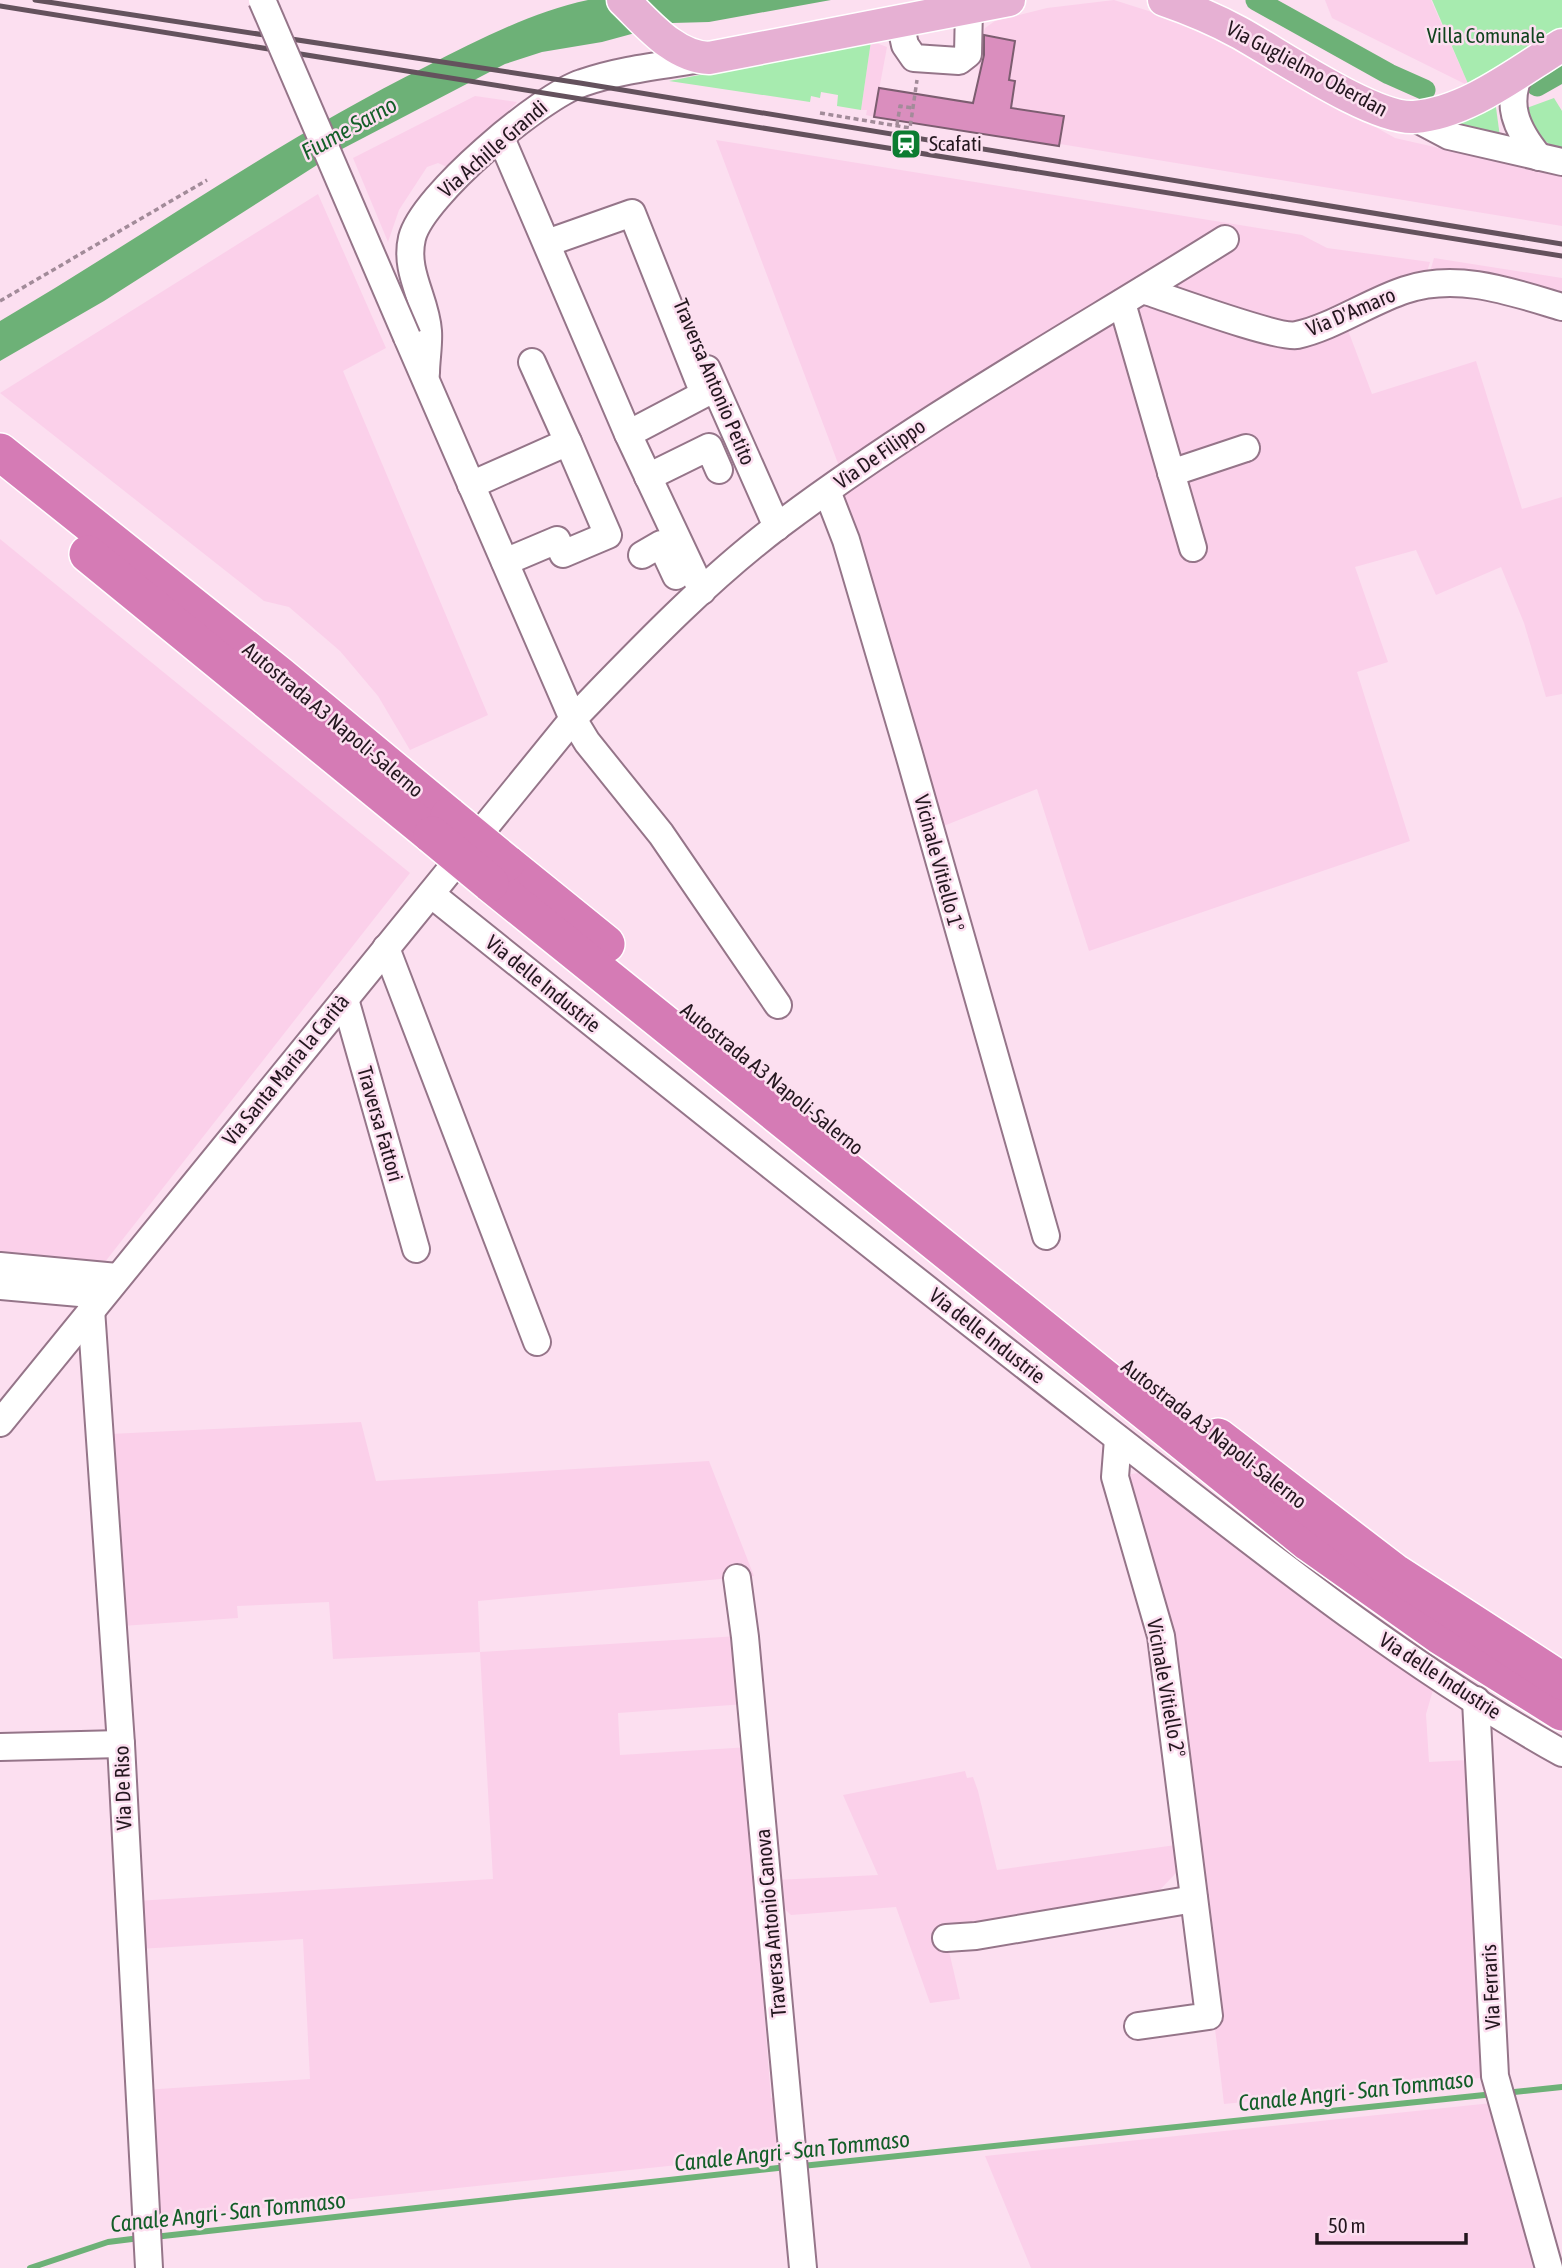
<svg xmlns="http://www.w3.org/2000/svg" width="1562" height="2268" viewBox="0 0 1562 2268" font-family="'Asap Condensed',sans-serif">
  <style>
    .built { fill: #fbd0ea }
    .green { fill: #a7ebaf }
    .water { fill: #6db177 }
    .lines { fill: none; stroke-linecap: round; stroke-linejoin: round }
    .stream { stroke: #6db177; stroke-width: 6 }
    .canal { stroke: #6db177; stroke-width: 21 }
    .building { fill: #da8ebe; stroke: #7c5d70; stroke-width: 2 }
    .minor-casing { stroke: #957589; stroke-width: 30 }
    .major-casing { stroke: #fff; stroke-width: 35 }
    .highway-casing { stroke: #fff; stroke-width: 40 }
    .path { stroke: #a28b99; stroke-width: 3.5; stroke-dasharray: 5 3.5; stroke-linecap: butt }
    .minor { stroke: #fff; stroke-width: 26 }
    .major { stroke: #e6b0d3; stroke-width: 32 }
    .highway { stroke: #d57bb5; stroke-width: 37 }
    .rail { stroke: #64525d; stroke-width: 5 }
    .minor-bridge-casing { stroke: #957589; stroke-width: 30; stroke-linecap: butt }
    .highway-bridge-casing { stroke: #fff; stroke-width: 40; stroke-linecap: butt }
    .minor-bridge { stroke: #fff; stroke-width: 26 }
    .highway-bridge { stroke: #d57bb5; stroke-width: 37 }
    .labels { text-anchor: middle; stroke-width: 5; stroke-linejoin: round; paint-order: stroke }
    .park-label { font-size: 21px; fill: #10431d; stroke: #fcdff0 }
    .street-label { font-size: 21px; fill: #24171f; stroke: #fcdff0 }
    .poi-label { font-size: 21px; fill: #24171f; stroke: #fcdff0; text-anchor: start }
    .water-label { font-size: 23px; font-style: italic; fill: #135e28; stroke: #fcdff0 }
  </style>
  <rect width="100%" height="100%" fill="#fcdff0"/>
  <!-- built -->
  <g class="built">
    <polygon points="1114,0 1177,20 1229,45 1395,138 1562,176 1562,226 1060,144 1064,116 1011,108 1015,81 978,75 983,35 985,28 995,21 1047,8"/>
    <polygon points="1325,0 1431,0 1469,86 1332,18"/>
    <polygon points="871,41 887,47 874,117 866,115 867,110 861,110"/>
    <polygon points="475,96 517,102 469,150 447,167 438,163 427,167 399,210 388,242 353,158"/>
    <polygon points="716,140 1302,235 1327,248 1430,262 1420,296 1346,325 1372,394 1476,361 1522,509 1562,497 1562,694 1546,697 1524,623 1501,567 1436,595 1416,550 1355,567 1388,662 1357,672 1410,841 1089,951 1037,789 941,827 841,507 839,466"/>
    <polygon points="318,194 386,348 343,371 488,715 410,750 378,696 340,651 289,607 264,601 0,393"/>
    <polygon points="1434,258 1562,278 1562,294 1429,275"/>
    <polygon points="0,539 410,873 101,1267 0,1261"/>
    <polygon points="361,1422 376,1481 709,1461 754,1576 478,1601 480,1652 739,1636 746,1704 618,1713 620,1755 750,1747 768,2008 764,2009 771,2098 779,2098 784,2154 151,2220 144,2090 310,2079 303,1939 139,1949 136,1901 493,1879 480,1652 333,1659 329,1602 237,1606 238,1618 122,1626 110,1434"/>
    <polygon points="1138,1473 1433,1690 1426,1714 1429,1762 1468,1760 1490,2077 1224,2104 1168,1635 1119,1476"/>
    <polygon points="965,1771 967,1778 973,1777 978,1791 997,1870 1183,1844 1176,1873 1155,1895 946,1938 960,1999 930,2003 896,1907 791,1915 778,1903 776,1880 878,1875 843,1795"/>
    <polygon points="1492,2103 1542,2268 1031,2268 985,2156"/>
  </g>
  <!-- green -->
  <g class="green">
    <polygon points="1432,0 1562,0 1562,32 1469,86"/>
    <polygon points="871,41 861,110 837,106 838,95 821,92 820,98 811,96 810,102 669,81"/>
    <path d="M 1554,98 L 1562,111 L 1562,149 C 1539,143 1534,129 1524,109 Z"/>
    <polygon points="1495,100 1500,137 1465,129 1459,123 1462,115"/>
  </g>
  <!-- water -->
  <path class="water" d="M 588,0 L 831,0 L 709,22 L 672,23 L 602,42 L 542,52 L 505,64 L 342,149 L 104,301 L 0,361 L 0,321 C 143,237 278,140 427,66 C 478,40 532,12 588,0 Z"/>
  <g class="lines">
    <!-- stream -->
    <g class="stream">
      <polyline points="1505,2093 1562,2087"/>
      <polyline points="802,2166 1494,2094"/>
      <polyline points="154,2237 787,2167"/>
      <polyline points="30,2268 108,2242 140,2238"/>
    </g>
    <!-- canal -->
    <g class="canal">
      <polyline points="1256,0 1389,74 1425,90"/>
      <polyline points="1537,86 1562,72"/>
    </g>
  </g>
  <!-- building -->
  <polygon class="building" points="984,35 1015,41 1009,80 1015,81 1011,108 1064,116 1059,146 874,117 879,88 973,103 984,55"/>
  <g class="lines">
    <!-- minor casing -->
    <g class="minor-casing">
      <g id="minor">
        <polyline points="900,22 905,45 914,58 959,61 968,54 969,8"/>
        <path d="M 1522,69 C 1504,103 1516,129 1539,157"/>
        <polyline points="1413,117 1449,136 1562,162"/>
        <polyline points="501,138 628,434 702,591"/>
        <polyline points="547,243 632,213 704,394 628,434"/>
        <path d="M 1143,290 C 1168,298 1278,339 1297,335 C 1331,328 1371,301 1405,290 C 1457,272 1512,292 1562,307"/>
        <polyline points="1122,303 1193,548"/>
        <polyline points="407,337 573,719 587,742 661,834 778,1005"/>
        <polyline points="707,369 777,527"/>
        <path d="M 426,373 C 426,360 429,345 428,331 C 426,299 404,272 412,238 C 422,196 541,96 582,83 C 622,69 666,65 707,58"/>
        <polyline points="1171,473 1246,448"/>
        <polyline points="648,477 709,447 719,470"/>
        <polyline points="471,485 568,442 532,362"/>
        <polyline points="827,491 846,540 909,754 1046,1236"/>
        <polyline points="642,555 661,544 676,576"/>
        <polyline points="505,562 557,540 563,554 608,535 568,442"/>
        <path d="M 431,894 C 652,1071 873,1248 1097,1422 C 1247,1538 1396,1660 1562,1753"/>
        <polyline points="386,948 537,1342"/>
        <polyline points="345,999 416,1249"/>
        <polyline points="0,1266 117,1277"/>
        <polyline points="0,1286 102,1295"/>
        <polyline points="91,1309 121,1744 149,2268"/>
        <path d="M 0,1423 L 573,719 C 638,652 703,583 778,526 C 920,419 1075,333 1225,239"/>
        <polyline points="1118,1439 1115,1477 1161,1636 1209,2016 1138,2026"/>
        <polyline points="737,1578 745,1637 803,2268"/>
        <polyline points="1476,1700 1495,2076 1549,2268"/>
        <polyline points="0,1747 121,1744"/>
        <polyline points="946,1938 976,1936 1194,1899"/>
      </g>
    </g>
    <!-- major casing -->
    <g class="major-casing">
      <g id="major">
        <path d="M 623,0 C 647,23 674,57 709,58 L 1009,0"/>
        <path d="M 1164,0 C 1190,9 1214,19 1238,32 C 1277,53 1373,120 1414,117 C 1467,113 1518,72 1562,45"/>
      </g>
    </g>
    <!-- highway casing -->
    <g class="highway-casing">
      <g id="highway">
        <polyline points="0,452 279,675 449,816"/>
        <polyline points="88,554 432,835"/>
        <polyline points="506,863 606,944"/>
        <polyline points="490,883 1309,1543 1439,1635 1562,1712"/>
        <polyline points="1218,1437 1394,1572 1562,1681"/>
      </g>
    </g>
    <!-- path -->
    <g class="path">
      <polyline points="820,113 910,128 917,80"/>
      <polyline points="897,125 900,106 913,108"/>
      <polyline points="0,301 207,180"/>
    </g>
    <!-- minor -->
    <use href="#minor" class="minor"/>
    <!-- major -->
    <use href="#major" class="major"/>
    <!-- highway -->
    <use href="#highway" class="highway"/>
    <!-- rail -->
    <g class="rail">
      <polyline points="35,0 580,83 1562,244"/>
      <path d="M 0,6 C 521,85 1041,176 1562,256"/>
    </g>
    <!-- minor-bridge casing -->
    <g class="minor-bridge-casing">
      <polyline id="minor-bridge" points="262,0 407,337"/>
    </g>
    <!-- highway-bridge casing -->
    <g class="highway-bridge-casing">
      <g id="highway-bridge">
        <polyline points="449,816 506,863"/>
        <polyline points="432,835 490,883"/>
      </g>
    </g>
    <!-- minor-bridge -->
    <use href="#minor-bridge" class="minor-bridge"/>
    <!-- highway-bridge -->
    <use href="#highway-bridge" class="highway-bridge"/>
  </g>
  <!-- icons -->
  <defs>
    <g id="station-square" transform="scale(1.575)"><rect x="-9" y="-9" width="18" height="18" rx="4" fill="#0c7c31" stroke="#fcdff0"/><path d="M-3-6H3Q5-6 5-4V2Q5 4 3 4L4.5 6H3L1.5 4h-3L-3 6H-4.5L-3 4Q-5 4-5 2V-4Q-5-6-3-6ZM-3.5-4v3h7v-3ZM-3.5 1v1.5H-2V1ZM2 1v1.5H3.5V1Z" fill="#fff"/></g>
  </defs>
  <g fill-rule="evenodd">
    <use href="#station-square" x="906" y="144"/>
  </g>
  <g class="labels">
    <!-- park labels -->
    <g class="park-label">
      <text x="1486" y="43">Villa Comunale</text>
    </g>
    <!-- street labels -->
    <g class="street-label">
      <text transform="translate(1307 69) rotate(28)" y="7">Via Guglielmo Oberdan</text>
      <text transform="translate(493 149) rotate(-41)" y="7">Via Achille Grandi</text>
      <text transform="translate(1351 312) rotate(-23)" y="7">Via D'Amaro</text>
      <text transform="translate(714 382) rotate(67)" y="7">Traversa Antonio Petito</text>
      <text transform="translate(880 454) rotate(-35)" y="7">Via De Filippo</text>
      <text transform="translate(333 720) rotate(40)" y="7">Autostrada A3 Napoli-Salerno</text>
      <text transform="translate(939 863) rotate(75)" y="7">Vicinale Vitiello 1°</text>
      <text transform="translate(543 984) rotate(39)" y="7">Via delle Industrie</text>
      <text transform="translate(286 1070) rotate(-51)" y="7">Via Santa Maria la Carità</text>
      <text transform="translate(772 1079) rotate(39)" y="7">Autostrada A3 Napoli-Salerno</text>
      <text transform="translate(380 1124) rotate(74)" y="7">Traversa Fattori</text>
      <text transform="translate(987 1336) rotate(38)" y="7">Via delle Industrie</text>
      <text transform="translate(1214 1434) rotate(38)" y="7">Autostrada A3 Napoli-Salerno</text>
      <text transform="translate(1440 1676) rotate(33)" y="7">Via delle Industrie</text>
      <text transform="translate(1166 1688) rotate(80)" y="7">Vicinale Vitiello 2°</text>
      <text transform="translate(123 1788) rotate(-92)" y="7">Via De Riso</text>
      <text transform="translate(771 1923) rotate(-95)" y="7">Traversa Antonio Canova</text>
      <text transform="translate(1491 1987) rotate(-93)" y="7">Via Ferraris</text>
    </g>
    <!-- poi labels -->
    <g class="poi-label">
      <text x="929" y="151">Scafati</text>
    </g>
    <!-- water labels -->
    <g class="water-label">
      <text transform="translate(349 128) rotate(-29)" y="8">Fiume Sarno</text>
      <text transform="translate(1356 2091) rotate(-6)" y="8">Canale Angri - San Tommaso</text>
      <text transform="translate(792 2151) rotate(-6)" y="8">Canale Angri - San Tommaso</text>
      <text transform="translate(228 2212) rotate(-6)" y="8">Canale Angri - San Tommaso</text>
    </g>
  </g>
  <!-- scale -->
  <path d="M1317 2233v10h149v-10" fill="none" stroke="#24171f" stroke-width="3.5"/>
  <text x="1328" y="2233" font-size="21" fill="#24171f" stroke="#fcdff0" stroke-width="5" paint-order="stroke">50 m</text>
</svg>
